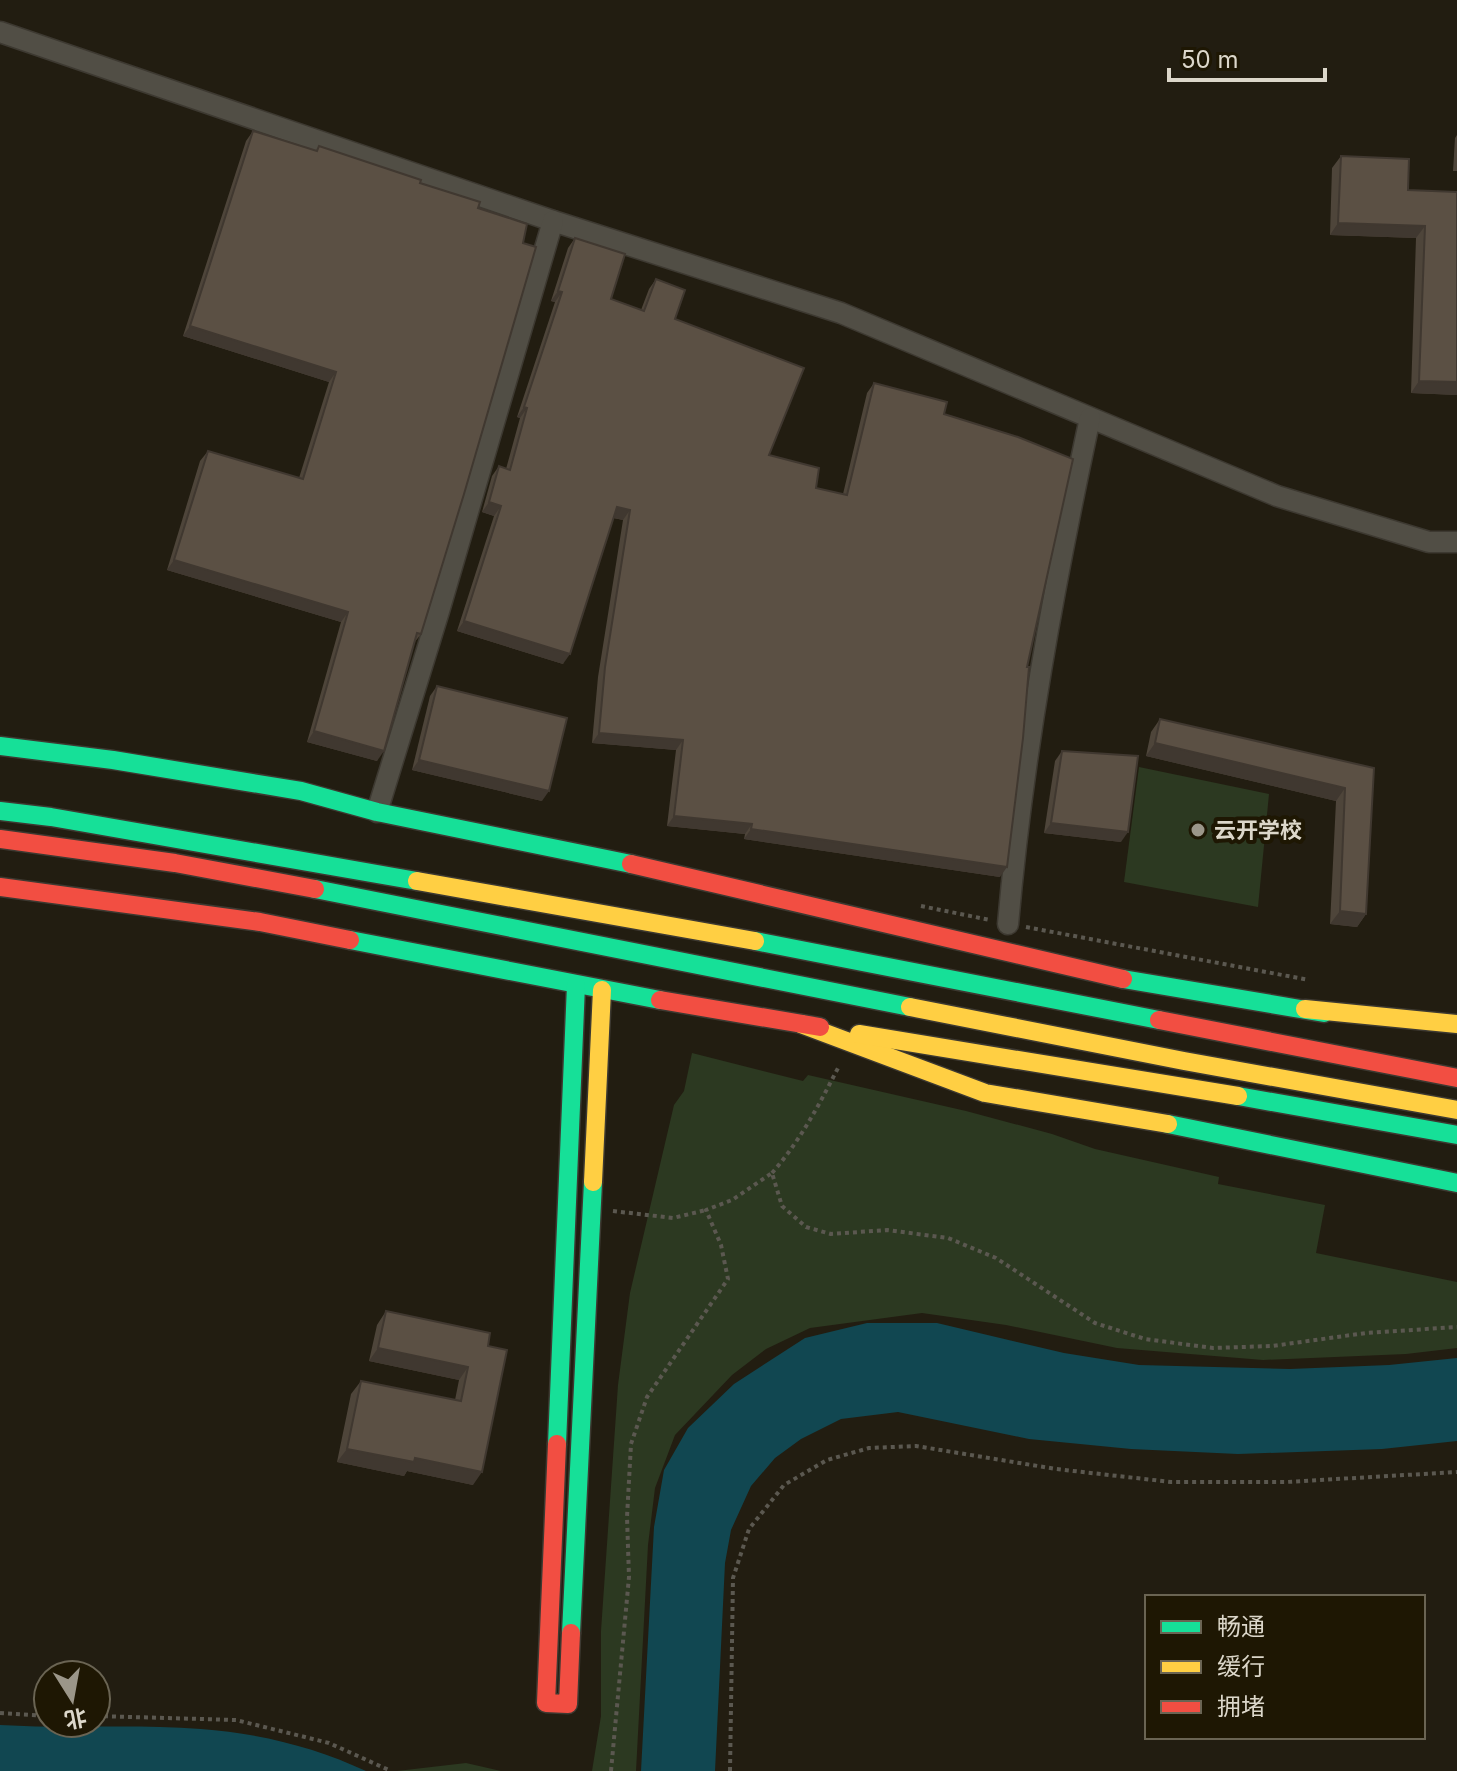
<svg xmlns="http://www.w3.org/2000/svg" width="1457" height="1771" viewBox="0 0 1457 1771" font-family="Inter,'Noto Sans SC',sans-serif">
  <style>
    .green { fill: #2c3921 }
    .water { fill: #114751 }
    .lines { fill: none; stroke-linecap: round; stroke-linejoin: round }
    .street-casing { stroke: #3d3931; stroke-width: 23 }
    .fast-casing { stroke: #3d3931; stroke-width: 21 }
    .slow-casing { stroke: #3d3931; stroke-width: 21 }
    .jam-casing { stroke: #3d3931; stroke-width: 21 }
    .path { stroke: #5b5850; stroke-width: 4; stroke-dasharray: 4 4; stroke-linecap: butt }
    .street { stroke: #514e45; stroke-width: 20 }
    .fast { stroke: #16e098; stroke-width: 18 }
    .slow { stroke: #ffcf43; stroke-width: 18 }
    .jam { stroke: #f24e42; stroke-width: 18 }
    .wall { fill: #4e453a }
    .shaded-wall { fill: #403830 }
    .building { fill: #5b5044; stroke: #403830; stroke-width: 2 }
    .poi-dot { fill: #9b9689; stroke: #1e1703; stroke-width: 3 }
    .labels { text-anchor: middle; stroke-width: 8; stroke-linejoin: round; paint-order: stroke }
    .poi-label { font-size: 22px; font-weight: bold; fill: #dcd7ca; stroke: #1e1703; text-anchor: start }
  </style>
  <rect width="100%" height="100%" fill="#221d11"/>
  <!-- green -->
  <g class="green">
    <polygon points="1139,767 1269,794 1258,907 1124,882"/>
    <polygon points="692,1053 803,1081 808,1075 966,1111 1052,1134 1095,1149 1219,1177 1218,1184 1325,1205 1316,1253 1457,1282 1457,1348 1406,1354 1263,1360 1117,1348 1006,1325 922,1313 810,1328 766,1349 732,1375 675,1435 655,1488 648,1545 636,1771 592,1771 601,1716 601,1631 618,1385 630,1293 674,1105 684,1091"/>
    <polygon points="466,1763 501,1771 397,1771"/>
  </g>
  <!-- water -->
  <g class="water">
    <polygon points="867,1323 937,1323 1064,1353 1139,1365 1290,1369 1389,1365 1457,1358 1457,1441 1382,1449 1238,1454 1131,1449 1029,1439 898,1412 841,1419 801,1439 775,1458 751,1486 731,1530 725,1563 715,1771 641,1771 654,1527 664,1470 688,1428 734,1384 805,1338"/>
    <path d="M 0,1725 C 67,1729 135,1724 201,1729 C 258,1733 315,1747 366,1771 L 0,1771 Z"/>
  </g>
  <g class="lines">
    <!-- street casing -->
    <g class="street-casing">
      <g id="street">
        <polyline points="0,32 553,221 841,313 1277,496 1429,542 1457,542"/>
        <polyline points="377,812 439,611 553,221"/>
        <path d="M 1008,924 C 1023,753 1054,585 1090,418"/>
      </g>
    </g>
    <!-- fast casing -->
    <g class="fast-casing">
      <g id="fast">
        <polyline points="0,746 113,760 301,791 377,812 631,864"/>
        <polyline points="0,811 51,817 417,881"/>
        <polyline points="315,889 910,1007"/>
        <polyline points="350,940 660,1000"/>
        <polyline points="755,941 1159,1020"/>
        <polyline points="1123,979 1324,1013"/>
        <polyline points="1238,1096 1457,1135"/>
        <polyline points="1168,1124 1457,1183"/>
        <polyline points="557,1444 576,985"/>
        <polyline points="571,1633 593,1182"/>
      </g>
    </g>
    <!-- slow casing -->
    <g class="slow-casing">
      <g id="slow">
        <polyline points="417,881 755,941"/>
        <polyline points="910,1007 1184,1061 1457,1110"/>
        <polyline points="1305,1009 1457,1024"/>
        <polyline points="801,1024 985,1093 1168,1124"/>
        <polyline points="859,1034 1238,1096"/>
        <polyline points="593,1182 602,990"/>
      </g>
    </g>
    <!-- jam casing -->
    <g class="jam-casing">
      <g id="jam">
        <polyline points="0,839 175,863 315,889"/>
        <polyline points="631,864 1123,979"/>
        <polyline points="0,887 260,922 350,940"/>
        <polyline points="660,1000 820,1027"/>
        <polyline points="1159,1020 1457,1078"/>
        <polyline points="557,1444 546,1703 568,1704 571,1633"/>
      </g>
    </g>
    <!-- path -->
    <g class="path">
      <polyline points="921,906 990,920"/>
      <polyline points="1026,927 1309,980"/>
      <path d="M 772,1173 C 800,1141 819,1105 838,1068"/>
      <polyline points="613,1211 673,1218 706,1210"/>
      <polyline points="0,1713 48,1716"/>
      <polyline points="96,1716 236,1720 329,1743 391,1771"/>
      <polyline points="611,1771 629,1577 627,1517 631,1444 647,1397 728,1279 721,1245 706,1210 732,1200 772,1173 782,1206 806,1227 831,1234 887,1230 948,1238 996,1258 1095,1323 1145,1339 1213,1348 1272,1346 1366,1333 1457,1327"/>
      <polyline points="730,1771 733,1578 749,1529 784,1485 827,1460 869,1448 916,1446 1056,1469 1171,1482 1286,1482 1457,1472"/>
    </g>
    <!-- street -->
    <use href="#street" class="street"/>
    <!-- fast -->
    <use href="#fast" class="fast"/>
    <!-- slow -->
    <use href="#slow" class="slow"/>
    <!-- jam -->
    <use href="#jam" class="jam"/>
  </g>
  <!-- wall -->
  <g class="wall">
    <polygon points="253,131 315,151 319,146 420,183 478,208 421,634 414,643 377,761 307,742 341,622 167,570 200,461 208,451 299,478 329,382 183,336 246,141"/>
    <polygon points="1457,135 1457,171 1453,171 1455,138"/>
    <polygon points="1341,156 1408,190 1457,192 1457,395 1411,393 1416,238 1330,235 1332,168"/>
    <polygon points="575,238 611,299 641,310 649,289 656,279 675,319 769,455 816,488 843,494 867,393 874,383 944,414 1027,667 1000,877 744,839 745,834 667,826 676,750 592,743 598,677 623,520 613,518 563,664 457,631 494,516 482,512 492,476 499,466 506,469 520,418 517,417 555,302 551,301 568,248"/>
    <polygon points="437,686 542,801 412,770 430,696"/>
    <polygon points="1160,719 1374,768 1366,914 1357,927 1330,924 1336,801 1146,756 1151,732"/>
    <polygon points="1062,751 1121,842 1044,833 1055,761"/>
    <polygon points="386,1311 488,1346 473,1485 407,1471 404,1476 337,1462 351,1394 361,1381 455,1400 459,1380 369,1361 377,1325"/>
  </g>
  <!-- shaded-wall -->
  <g class="shaded-wall">
    <polygon points="1338,223 1425,226 1416,238 1330,235"/>
    <polygon points="558,291 562,292 555,302 551,301"/>
    <polygon points="190,326 336,372 329,382 183,336"/>
    <polygon points="1419,381 1457,382 1457,395 1411,393"/>
    <polygon points="524,407 527,408 520,418 517,417"/>
    <polygon points="489,502 501,506 494,516 482,512"/>
    <polygon points="617,507 630,510 623,520 610,517"/>
    <polygon points="174,560 348,612 341,622 167,570"/>
    <polygon points="464,621 570,654 563,664 457,631"/>
    <polygon points="314,731 384,751 377,761 307,742"/>
    <polygon points="599,733 683,740 676,750 592,743"/>
    <polygon points="1155,743 1345,788 1336,801 1146,756"/>
    <polygon points="419,760 549,791 542,801 412,770"/>
    <polygon points="674,816 752,824 745,834 667,826"/>
    <polygon points="1051,823 1128,832 1121,842 1044,833"/>
    <polygon points="751,829 1007,867 1000,877 744,839"/>
    <polygon points="1340,911 1366,914 1357,927 1330,924"/>
    <polygon points="378,1348 468,1367 459,1380 369,1361"/>
    <polygon points="347,1449 415,1458 482,1472 473,1485 407,1471 404,1476 337,1462"/>
  </g>
  <!-- building -->
  <g class="building">
    <polygon points="253,131 317,151 319,146 421,180 420,183 480,202 478,208 527,224 523,243 536,247 464,494 421,634 417,633 384,751 314,731 348,612 174,560 208,451 303,479 336,372 190,326"/>
    <polygon points="1341,156 1409,159 1408,190 1457,192 1457,382 1419,381 1425,226 1338,223"/>
    <polygon points="575,238 625,254 611,299 644,311 656,279 685,290 675,319 804,368 769,455 819,468 816,488 847,495 874,383 947,402 944,414 1018,437 1073,459 1027,667 1029,667 1023,738 1007,867 751,829 752,824 674,816 683,740 599,733 605,667 630,510 617,507 570,654 464,621 501,506 489,502 499,466 510,470 527,408 524,407 562,292 558,291"/>
    <polygon points="437,686 567,718 549,791 419,760"/>
    <polygon points="1160,719 1374,768 1366,914 1340,911 1345,788 1155,743"/>
    <polygon points="1062,751 1138,756 1128,832 1051,823"/>
    <polygon points="386,1311 490,1333 488,1346 507,1350 482,1472 415,1458 414,1462 347,1449 361,1381 461,1401 468,1367 378,1348"/>
  </g>
  <!-- markers -->
  <circle class="poi-dot" cx="1198" cy="830" r="8"/>
  <g class="labels">
    <!-- poi labels -->
    <g class="poi-label">
      <text x="1214" y="838">云开学校</text>
    </g>
  </g>
  <!-- legend -->
  <rect x="1145" y="1595" width="280" height="144" fill="#1e1703" stroke="#6a6453" stroke-width="2"/>
  <rect x="1161" y="1621" width="40" height="12" fill="#16e098" stroke="#6a6453" stroke-width="2"/>
  <text x="1217" y="1635" font-size="24" fill="#dcd7ca">畅通</text>
  <rect x="1161" y="1661" width="40" height="12" fill="#ffcf43" stroke="#6a6453" stroke-width="2"/>
  <text x="1217" y="1675" font-size="24" fill="#dcd7ca">缓行</text>
  <rect x="1161" y="1701" width="40" height="12" fill="#f24e42" stroke="#6a6453" stroke-width="2"/>
  <text x="1217" y="1715" font-size="24" fill="#dcd7ca">拥堵</text>
  <!-- north arrow -->
  <g transform="translate(72 1699) rotate(169)"><circle r="38" fill="#1e1703" stroke="#6a6453" stroke-width="2"/>
  <path d="M0-6L14 30L0 20L-14 30Z" fill="#9b9689"/>
  <text y="-12" font-size="22" font-weight="bold" text-anchor="middle" fill="#dcd7ca">北</text>
  </g>
  <!-- scale -->
  <path d="M1169 68v12h156v-12" fill="none" stroke="#dcd7ca" stroke-width="4"/>
  <text x="1181" y="68" font-size="24" fill="#dcd7ca" stroke="#1e1703" stroke-width="6" paint-order="stroke">50 m</text>
</svg>
